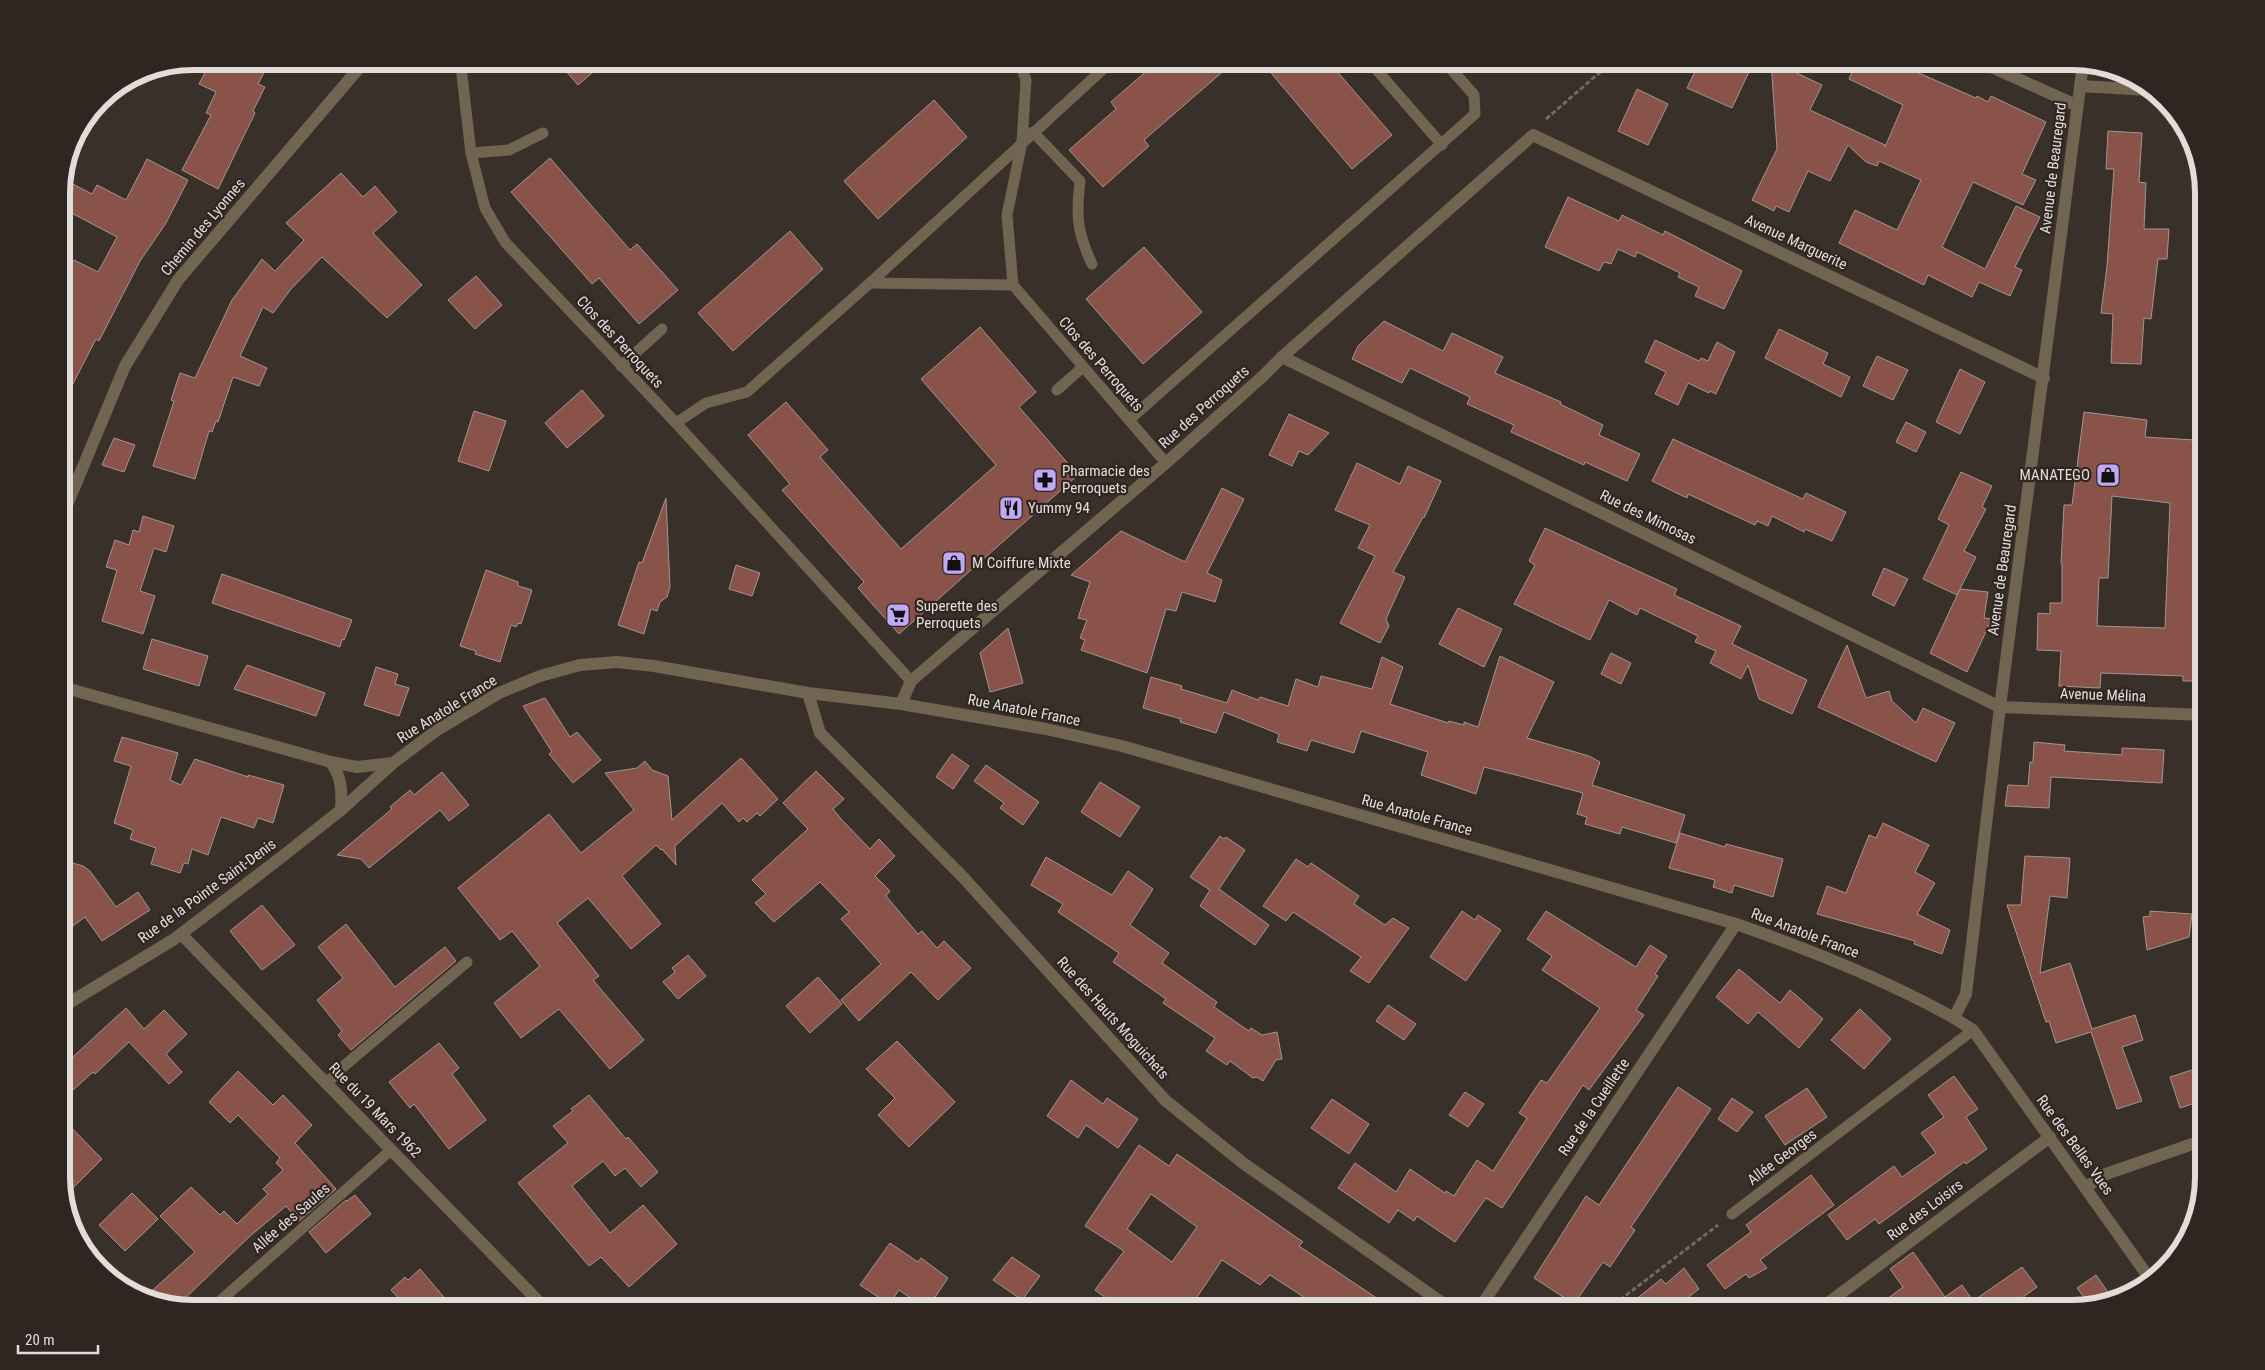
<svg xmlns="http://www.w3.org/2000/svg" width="2265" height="1370" viewBox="0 0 2265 1370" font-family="'Roboto Condensed',sans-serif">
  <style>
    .building { fill: #895349; stroke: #a29592; fill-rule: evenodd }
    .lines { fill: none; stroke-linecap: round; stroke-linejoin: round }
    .path { stroke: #716964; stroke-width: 3; stroke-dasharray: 5 2.5; stroke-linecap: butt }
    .service { stroke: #716451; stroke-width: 11 }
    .minor { stroke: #716451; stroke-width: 12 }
    .tertiary { stroke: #716451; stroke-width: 12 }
    .labels { text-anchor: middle; stroke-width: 4.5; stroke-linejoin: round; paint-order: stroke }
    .street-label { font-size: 15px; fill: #e3ddda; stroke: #2f2621 }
    .poi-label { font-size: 15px; fill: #e3ddda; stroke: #2f2621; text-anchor: start }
    .rim { fill: none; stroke: #e3ddda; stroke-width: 6 }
  </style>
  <rect width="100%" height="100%" fill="#39302a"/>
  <!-- building -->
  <g class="building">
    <polygon points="211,61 270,61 258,84 265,87 253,111 255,113 218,189 182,170 211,115 206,113 216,92 199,84"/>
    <polygon points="557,61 606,61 578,85"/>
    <polygon points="1158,61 1235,61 1144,140 1149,146 1103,187 1069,150 1116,109 1111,102"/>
    <polygon points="1261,61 1328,61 1392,135 1352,169"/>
    <polygon points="1700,61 1754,61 1732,108 1687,88"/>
    <polygon points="1771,61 1822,85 1810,110 1885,145 1885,147 1903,105 1849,79 1857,61 1891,61 1976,98 1977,96 1988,102 1991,96 2046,122 2022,174 2036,180 2023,205 1973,182 1942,247 1985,269 2016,206 2040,217 2015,267 2022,270 2010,296 1979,282 1972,297 1928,275 1924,285 1839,243 1855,210 1897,230 1921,180 1879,161 1877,166 1866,162 1848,145 1830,181 1808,171 1789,212 1776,206 1774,211 1752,200 1777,149"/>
    <polygon points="1637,89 1668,104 1648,145 1618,131"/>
    <polygon points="934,100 967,137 878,219 844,181"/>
    <polygon points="2108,131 2142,133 2139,182 2146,183 2144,229 2169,229 2167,259 2158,259 2151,319 2144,318 2141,364 2111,363 2113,314 2101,313 2107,266 2114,169 2106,169"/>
    <polygon points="550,158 630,250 637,244 678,290 639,324 599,278 592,284 511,192"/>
    <polygon points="147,159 188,180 166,223 140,261 99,341 96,339 62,405 62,269 67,272 74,260 98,272 117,237 62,208 63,179 92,194 97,185 126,200"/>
    <polygon points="341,173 363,197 375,186 397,212 373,233 422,285 387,318 322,257 291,289 273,313 263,307 240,356 267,368 259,386 233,377 218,422 216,421 212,432 209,431 195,479 153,466 174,401 171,400 180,373 195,378 232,300 262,259 275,271 304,240 286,223"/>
    <polygon points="1568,197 1619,221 1622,215 1663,235 1665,231 1742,271 1724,309 1695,296 1699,287 1678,277 1680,273 1637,252 1635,257 1618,249 1611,264 1604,262 1599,271 1545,247"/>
    <polygon points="790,231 823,269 733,351 698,313"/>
    <polygon points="1144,247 1202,312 1143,364 1086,299"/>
    <polygon points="476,276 502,305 475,329 448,300"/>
    <polygon points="1384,321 1443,351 1452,333 1503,357 1495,373 1561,402 1560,404 1603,425 1599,435 1640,454 1627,481 1585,462 1584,465 1511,432 1514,425 1467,404 1470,397 1410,368 1402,383 1352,359 1358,346"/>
    <polygon points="980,327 1036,392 1019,407 1078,475 899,634 858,588 864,582 782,490 790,484 748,435 786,402 828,450 820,457 901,549 996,465 921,379"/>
    <polygon points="1779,329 1828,353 1823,364 1850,377 1841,397 1765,358"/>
    <polygon points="1655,340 1699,361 1701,358 1708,361 1717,342 1735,352 1716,394 1710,391 1709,393 1688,383 1678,405 1655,394 1666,372 1645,362"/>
    <polygon points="1877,356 1908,370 1893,400 1863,386"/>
    <polygon points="1960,369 1985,382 1960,434 1936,422"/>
    <polygon points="582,390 604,416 567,448 545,423"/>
    <polygon points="474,411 506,421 489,471 458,461"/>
    <path d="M 2084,412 L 2147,420 L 2145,437 L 2195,440 L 2194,450 L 2200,451 L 2196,517 L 2204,517 L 2204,681 L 2183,681 L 2183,676 L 2101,673 L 2100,688 L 2059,686 L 2061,651 L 2037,650 L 2038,613 L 2050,614 L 2050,603 L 2062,603 L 2062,563 L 2061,563 L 2064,505 L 2072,505 ZM 2112,496 L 2170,503 L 2165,628 L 2097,626 L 2099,578 L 2108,578 Z"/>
    <polygon points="1289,414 1329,433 1308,455 1299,451 1292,466 1269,455"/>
    <polygon points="1906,422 1926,432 1916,452 1896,442"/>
    <polygon points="114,438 135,445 124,472 102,465"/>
    <polygon points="1673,439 1803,499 1806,493 1846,512 1832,541 1805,529 1804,532 1772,516 1768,526 1757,521 1755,525 1688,494 1687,498 1652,481"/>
    <polygon points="1357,463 1400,484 1408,466 1441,481 1424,518 1423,517 1393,572 1405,577 1386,619 1389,626 1380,643 1340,623 1375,556 1358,548 1370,525 1335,510"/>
    <polygon points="1961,472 1992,486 1982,507 1986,509 1964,551 1976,557 1957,595 1923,579 1949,525 1938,519"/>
    <polygon points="1222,488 1244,499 1207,573 1222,580 1215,602 1182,592 1176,611 1166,609 1147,673 1081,650 1085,640 1080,638 1087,620 1078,618 1090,582 1071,575 1121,531 1185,562"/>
    <polygon points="666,498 670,587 667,597 660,602 657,611 651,609 644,634 618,625 639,562 642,563"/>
    <polygon points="143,516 174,526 166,552 154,548 140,591 155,596 143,634 102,621 117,570 106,567 115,540 129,545 133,530 139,532"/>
    <polygon points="1545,528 1677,589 1674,595 1741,626 1732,644 1807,680 1792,714 1759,699 1748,665 1741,679 1710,663 1716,651 1695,642 1698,636 1640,608 1637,615 1609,600 1590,640 1514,604 1535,565 1529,561"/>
    <polygon points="736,565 760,573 752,596 729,589"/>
    <polygon points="1884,568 1908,579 1894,606 1872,595"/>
    <polygon points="486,570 518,582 518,586 532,590 521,624 518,623 516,627 511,625 500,662 475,654 476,651 460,646"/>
    <polygon points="222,574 352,620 344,640 342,639 340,647 212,603"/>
    <polygon points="1960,589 1988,592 1984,618 1992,619 1967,672 1930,653"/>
    <polygon points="1458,608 1502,629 1484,667 1439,644"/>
    <polygon points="1008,628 1023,683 990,692 980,653"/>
    <polygon points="152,639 208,656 199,686 143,669"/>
    <polygon points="1847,645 1866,698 1889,691 1892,701 1916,723 1923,708 1955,723 1936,762 1818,707"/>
    <polygon points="1611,653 1631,663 1621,684 1601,674"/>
    <polygon points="1500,656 1554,682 1527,738 1589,756 1600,762 1592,785 1685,815 1676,843 1622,827 1620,834 1585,824 1587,817 1577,814 1583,793 1520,776 1484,767 1476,794 1421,775 1428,752 1361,731 1354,753 1311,740 1307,751 1277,742 1279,734 1224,712 1216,733 1180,722 1181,719 1143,708 1151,677 1182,686 1181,689 1227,703 1232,690 1258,700 1260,697 1288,706 1296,679 1318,687 1321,676 1372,689 1382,657 1403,667 1390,704 1448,723 1449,721 1464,725 1464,722 1478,727"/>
    <polygon points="247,665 325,693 316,716 234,689"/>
    <polygon points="376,667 398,674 395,684 409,688 399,716 364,705"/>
    <polygon points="545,698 570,737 577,732 601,760 573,783 549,754 552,752 523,706"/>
    <polygon points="122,737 178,753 170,780 181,785 195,759 248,777 248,775 284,785 273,823 258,818 254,828 221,817 208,855 192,849 188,864 184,863 180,873 151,864 156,848 130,839 133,830 114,823 131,766 114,761"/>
    <polygon points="2034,742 2065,745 2064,751 2122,755 2122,748 2164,750 2162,783 2051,777 2049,808 2005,806 2008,785 2028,786 2030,762 2033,762"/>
    <polygon points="952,754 969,766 953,789 936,777"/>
    <polygon points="741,758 778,799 760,816 757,813 747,822 743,818 739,822 722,803 675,846 676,865 662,849 661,850 656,845 622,876 661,924 631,949 588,898 557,923 599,976 593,980 644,1040 610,1069 559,1009 521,1038 494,1003 540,966 512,931 500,940 458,888 549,814 581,853 634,810 605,773 637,768 645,761 652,770 668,776 672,820"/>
    <polygon points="986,765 1039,802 1023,825 1000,808 1004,803 974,781"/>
    <polygon points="816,771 844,799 833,809 842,820 870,849 879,839 895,856 875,876 890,891 886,896 918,934 922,931 937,948 944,941 971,968 938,1000 911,972 859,1021 841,1000 881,964 841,919 849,912 820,882 774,922 755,903 766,894 752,880 808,829 783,803"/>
    <polygon points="442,772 469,805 449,821 440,810 369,868 361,859 337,855 392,809 390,807 410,790 414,795"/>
    <polygon points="1100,782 1140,807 1120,837 1081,812"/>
    <polygon points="1883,823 1929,845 1915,872 1935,883 1917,914 1950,930 1942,954 1914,944 1915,941 1817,914 1827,886 1846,893 1869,835 1876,838"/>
    <polygon points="1680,833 1725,847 1726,844 1783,859 1773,897 1734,885 1732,893 1713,887 1715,880 1669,868"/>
    <polygon points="1220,836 1224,839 1226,837 1245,850 1219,889 1269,925 1255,945 1200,906 1210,890 1190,877"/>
    <polygon points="2025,856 2070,858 2067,898 2050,896 2040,973 2070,963 2092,1029 2135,1015 2143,1040 2122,1047 2142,1101 2117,1109 2091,1032 2056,1043 2049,1021 2046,1022 2007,905 2021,905"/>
    <polygon points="1046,857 1112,895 1128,871 1153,889 1130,925 1169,953 1162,963 1217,1002 1214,1007 1249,1031 1251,1028 1262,1035 1277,1032 1282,1059 1276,1060 1263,1081 1257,1077 1253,1078 1230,1061 1227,1065 1206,1051 1215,1038 1163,1003 1166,999 1113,962 1119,953 1058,912 1063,904 1031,885"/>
    <polygon points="1296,859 1308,867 1311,863 1359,896 1354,904 1385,925 1393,918 1409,928 1369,983 1350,971 1361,957 1293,912 1286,921 1263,906"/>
    <polygon points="62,860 83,866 90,871 116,907 138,892 150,910 102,941 85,917 62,934"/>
    <polygon points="262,905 295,945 262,970 230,931"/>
    <polygon points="1462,911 1475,920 1478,915 1501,930 1466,981 1430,957"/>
    <polygon points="1546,911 1636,967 1650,945 1667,956 1655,974 1658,976 1636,1010 1644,1015 1589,1090 1583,1085 1502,1208 1486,1198 1455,1242 1417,1216 1414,1221 1398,1210 1389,1223 1338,1188 1355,1163 1396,1192 1410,1169 1445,1193 1446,1191 1454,1196 1477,1160 1493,1171 1527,1118 1519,1113 1541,1080 1547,1083 1600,1008 1542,970 1552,956 1527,939"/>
    <polygon points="2150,911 2192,914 2189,937 2147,950 2143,917 2150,916"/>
    <polygon points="346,924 395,987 445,947 456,961 351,1050 338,1035 342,1031 317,1000 343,978 318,947"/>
    <polygon points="688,955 706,976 678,999 663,982 675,972 672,968"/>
    <polygon points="1739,969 1780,1003 1790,990 1823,1019 1799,1048 1758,1012 1748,1024 1716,997"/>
    <polygon points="818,977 842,1004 810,1033 786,1006"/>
    <polygon points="1388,1005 1416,1024 1404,1040 1376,1021"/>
    <polygon points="126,1008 144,1029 164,1010 187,1034 166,1054 182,1072 169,1084 129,1042 95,1074 93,1072 62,1100 62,1067"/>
    <polygon points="1860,1009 1891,1039 1864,1069 1831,1040"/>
    <polygon points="897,1041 955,1102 909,1147 878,1115 895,1098 866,1069"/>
    <polygon points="439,1043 459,1068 452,1074 486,1120 449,1149 414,1104 410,1108 389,1082"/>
    <polygon points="2204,1066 2204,1100 2180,1108 2170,1077"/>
    <polygon points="238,1071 273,1105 283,1095 312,1125 295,1143 336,1189 299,1221 286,1206 249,1237 178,1305 146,1296 195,1252 160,1216 191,1187 220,1215 224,1211 237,1224 268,1194 263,1189 283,1170 276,1163 280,1158 238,1115 230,1123 209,1102"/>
    <polygon points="1954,1076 1978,1109 1966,1117 1987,1149 1966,1164 1964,1162 1879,1224 1875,1219 1847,1240 1828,1215 1894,1166 1902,1177 1936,1153 1921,1133 1944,1117 1928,1095"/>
    <polygon points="1071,1080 1103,1104 1107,1098 1138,1119 1118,1148 1086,1125 1078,1138 1047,1116"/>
    <polygon points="1678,1087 1711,1109 1631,1227 1635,1230 1610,1267 1603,1262 1574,1304 1534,1278 1586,1196 1599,1205"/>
    <polygon points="1807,1088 1827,1117 1785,1145 1765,1116"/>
    <polygon points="1465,1092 1484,1104 1468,1127 1449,1115"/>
    <polygon points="589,1095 626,1139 628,1137 658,1172 641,1187 625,1168 615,1176 603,1161 572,1186 610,1233 643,1205 677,1244 629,1287 601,1257 589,1266 518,1183 568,1143 553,1126 573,1111 571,1109"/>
    <polygon points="1732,1098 1753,1112 1737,1132 1718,1119"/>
    <polygon points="1332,1099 1369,1124 1349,1154 1311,1128"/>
    <polygon points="62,1118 102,1159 65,1196 62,1185"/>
    <path d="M 1139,1145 L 1169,1166 L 1177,1154 L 1303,1242 L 1299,1246 L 1393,1309 L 1322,1309 L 1270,1275 L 1260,1285 L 1222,1260 L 1189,1309 L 1121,1309 L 1095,1290 L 1124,1251 L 1085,1226 ZM 1151,1194 L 1197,1227 L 1172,1262 L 1127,1229 Z"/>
    <polygon points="1811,1175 1834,1205 1760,1260 1767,1268 1749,1278 1746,1274 1725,1289 1707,1265 1751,1232 1746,1225"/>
    <polygon points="132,1193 158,1219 125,1251 99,1225"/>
    <polygon points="355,1195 371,1214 326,1253 309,1232 346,1200 347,1201"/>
    <polygon points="890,1243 918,1262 921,1258 948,1278 927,1309 899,1290 889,1304 860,1285"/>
    <polygon points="1913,1252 1945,1297 1962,1285 1973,1301 2022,1267 2037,1287 2007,1309 1874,1309 1903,1287 1890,1269"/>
    <polygon points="1012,1257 1040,1276 1022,1300 993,1280"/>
    <polygon points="1684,1268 1699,1289 1673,1309 1624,1309 1661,1279 1666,1284"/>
    <polygon points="420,1269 454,1309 408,1309 391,1290 405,1277 408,1280"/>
    <polygon points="2096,1275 2112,1298 2089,1304 2077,1288"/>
  </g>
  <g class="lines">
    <!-- path -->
    <g class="path">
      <polyline points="1546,119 1613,61"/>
      <polyline points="1608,1309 1718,1225"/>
    </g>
    <!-- service -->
    <g class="service">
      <polyline points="463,61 461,67 471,153 485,208 505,242 676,423 911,681"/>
      <polyline points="1019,61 1026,80 1022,142 1007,215 1013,285 1166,463"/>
      <polyline points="1369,61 1442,145"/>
      <path d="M 1033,132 L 1080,181 C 1076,216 1077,232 1092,264"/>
      <polyline points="471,153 509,150 543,133"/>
      <polyline points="870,283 1013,285"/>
      <polyline points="621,366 662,329"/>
      <polyline points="1057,390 1083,367"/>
      <polyline points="1129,420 1475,114 1474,95 1444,61"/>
      <polyline points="676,423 706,403 747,392 870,283 1112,61"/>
      <polyline points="326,1084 344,1066 467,962"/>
      <polyline points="1732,1214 1973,1030"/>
      <polyline points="211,1309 391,1150"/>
    </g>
    <!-- minor -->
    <g class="minor">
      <polyline points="1978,61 2076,105"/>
      <polyline points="2080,86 2149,90"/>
      <polyline points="1282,357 2000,707"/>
      <polyline points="62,517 125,366 178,280 365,61"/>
      <polyline points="808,693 820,733 962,876 1166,1101 1243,1163 1451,1309"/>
      <polyline points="901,704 911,681 1166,463 1263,376 1282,357 1533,135 2044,378"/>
      <polyline points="331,762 357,767 393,763"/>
      <path d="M 331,762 C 342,778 342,791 341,810"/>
      <polyline points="181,934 546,1309"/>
      <polyline points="1954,1018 1973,1030 2150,1279"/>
      <polyline points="2086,1187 2106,1174 2204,1140"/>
      <polyline points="1479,1309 1736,924"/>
      <polyline points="1820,1309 2050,1137"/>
    </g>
    <!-- tertiary -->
    <g class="tertiary">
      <polyline points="62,687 331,762"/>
      <polyline points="2000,707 2204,715"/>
      <path d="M 62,1007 L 173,940 L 279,859 L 341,810 L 393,763 L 437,730 L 499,693 L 540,676 L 580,665 L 617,662 L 654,666 L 808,693 L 901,704 L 1046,729 L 1122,746 L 1736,924 C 1811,950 1885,979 1954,1018 L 1966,994 L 2000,707 L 2083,64"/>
    </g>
  </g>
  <!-- icons -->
  <defs>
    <g id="shop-square" transform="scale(1.25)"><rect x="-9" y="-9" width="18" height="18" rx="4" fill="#c0a8f4" stroke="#2f2621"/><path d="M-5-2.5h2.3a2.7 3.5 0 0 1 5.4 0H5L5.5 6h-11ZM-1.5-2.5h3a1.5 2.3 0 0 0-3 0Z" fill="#111"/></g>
    <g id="pharmacy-square" transform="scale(1.25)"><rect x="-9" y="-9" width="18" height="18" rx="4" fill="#c0a8f4" stroke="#2f2621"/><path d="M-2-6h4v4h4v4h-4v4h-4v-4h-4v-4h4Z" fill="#111"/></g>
    <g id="restaurant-square" transform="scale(1.25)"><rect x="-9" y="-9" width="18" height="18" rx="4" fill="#c0a8f4" stroke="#2f2621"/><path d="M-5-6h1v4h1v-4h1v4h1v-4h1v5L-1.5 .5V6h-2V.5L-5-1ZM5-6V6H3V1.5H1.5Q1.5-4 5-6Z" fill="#111"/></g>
    <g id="supermarket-square" transform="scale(1.25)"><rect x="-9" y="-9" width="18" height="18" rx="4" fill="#c0a8f4" stroke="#2f2621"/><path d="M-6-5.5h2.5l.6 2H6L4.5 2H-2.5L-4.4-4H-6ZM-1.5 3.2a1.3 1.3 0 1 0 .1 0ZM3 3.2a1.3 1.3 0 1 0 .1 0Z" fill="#111"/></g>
  </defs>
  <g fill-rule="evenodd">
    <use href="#shop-square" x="2108" y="475"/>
    <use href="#pharmacy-square" x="1045" y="480"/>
    <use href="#restaurant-square" x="1011" y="508"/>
    <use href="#shop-square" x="954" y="563"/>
    <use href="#supermarket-square" x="898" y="615"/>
  </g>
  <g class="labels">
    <!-- street labels -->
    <g class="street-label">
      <text transform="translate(2053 168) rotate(-83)" y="5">Avenue de Beauregard</text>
      <text transform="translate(203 227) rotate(-50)" y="5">Chemin des Lyonnes</text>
      <text transform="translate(1796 242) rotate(25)" y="5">Avenue Marguerite</text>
      <text transform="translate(620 342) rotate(47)" y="5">Clos des Perroquets</text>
      <text transform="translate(1101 364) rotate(49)" y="5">Clos des Perroquets</text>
      <text transform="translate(1204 407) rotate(-42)" y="5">Rue des Perroquets</text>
      <text transform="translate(1648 517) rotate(26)" y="5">Rue des Mimosas</text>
      <text transform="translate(2002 570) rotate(-82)" y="5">Avenue de Beauregard</text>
      <text transform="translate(2103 695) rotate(2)" y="5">Avenue Mélina</text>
      <text transform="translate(447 709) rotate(-32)" y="5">Rue Anatole France</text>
      <text transform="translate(1024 710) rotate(11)" y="5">Rue Anatole France</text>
      <text transform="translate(1417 815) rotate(16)" y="5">Rue Anatole France</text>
      <text transform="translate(207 891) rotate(-36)" y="5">Rue de la Pointe Saint-Denis</text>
      <text transform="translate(1805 933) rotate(21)" y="5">Rue Anatole France</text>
      <text transform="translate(1113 1018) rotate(48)" y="5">Rue des Hauts Moguichets</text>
      <text transform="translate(1594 1107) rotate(-56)" y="5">Rue de la Cueillette</text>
      <text transform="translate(375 1110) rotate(46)" y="5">Rue du 19 Mars 1962</text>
      <text transform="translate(2075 1145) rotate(54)" y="5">Rue des Belles Vues</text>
      <text transform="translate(1782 1157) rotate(-37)" y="5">Allée Georges</text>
      <text transform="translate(1925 1210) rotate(-37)" y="5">Rue des Loisirs</text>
      <text transform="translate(291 1218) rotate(-41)" y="5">Allée des Saules</text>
    </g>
    <!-- poi labels -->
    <g class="poi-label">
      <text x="1062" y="476">Pharmacie des<tspan x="1062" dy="17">Perroquets</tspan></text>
      <text x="2090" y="480" text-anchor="end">MANATEGO</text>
      <text x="1028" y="513">Yummy 94</text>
      <text x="972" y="568">M Coiffure Mixte</text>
      <text x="916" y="611">Superette des<tspan x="916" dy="17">Perroquets</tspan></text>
    </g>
  </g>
  <!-- crop -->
  <path d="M0 0H2265V1370H0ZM193 70H2072A123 123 0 0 1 2195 193V1177A123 123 0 0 1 2072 1300H193A123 123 0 0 1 70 1177V193A123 123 0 0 1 193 70Z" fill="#2f2621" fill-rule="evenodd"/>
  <path class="rim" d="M193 70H2072A123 123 0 0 1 2195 193V1177A123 123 0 0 1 2072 1300H193A123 123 0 0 1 70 1177V193A123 123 0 0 1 193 70Z"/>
  <!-- scale -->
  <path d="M18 1345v8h80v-8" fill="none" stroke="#e3ddda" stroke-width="2.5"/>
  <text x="25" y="1345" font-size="15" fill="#e3ddda" stroke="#2f2621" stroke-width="4" paint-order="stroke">20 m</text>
</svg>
